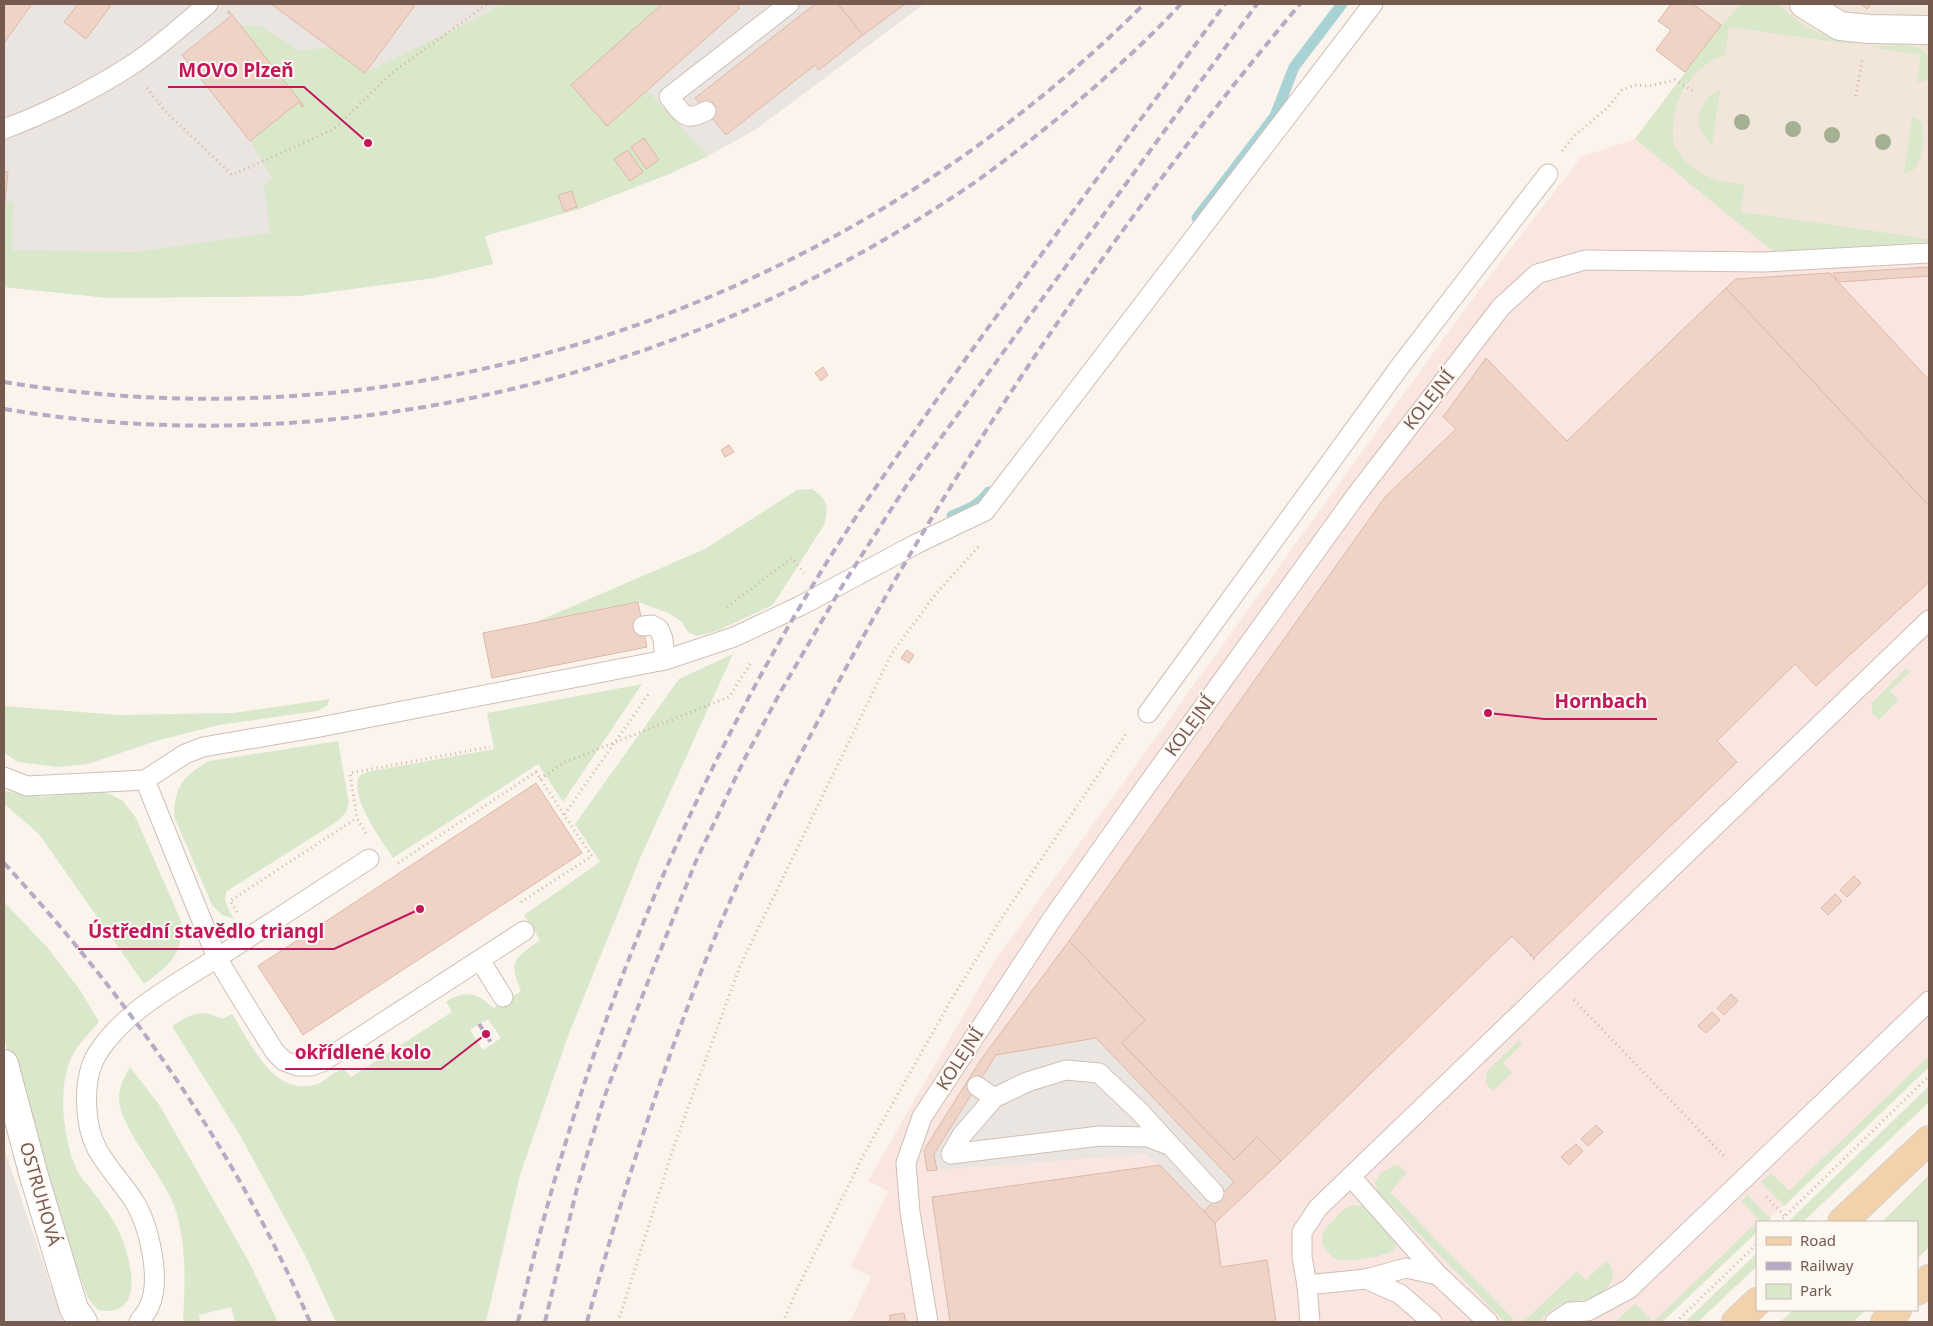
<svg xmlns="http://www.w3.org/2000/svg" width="1933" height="1326" viewBox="0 0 1933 1326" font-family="'Noto Sans',sans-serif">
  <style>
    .residential { fill: #f2e6db }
    .commercial { fill: #fae6e1 }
    .industrial { fill: #ebe5e1 }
    .green { fill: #d9e8cb; fill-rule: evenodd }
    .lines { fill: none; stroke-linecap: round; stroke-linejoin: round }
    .stream { stroke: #a9d2d5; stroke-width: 11 }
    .building { fill: #eed3c6; stroke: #dfb8a8 }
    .service-casing { stroke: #cfbeb4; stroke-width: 21 }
    .minor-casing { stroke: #cfbeb4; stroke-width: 30 }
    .primary-casing { stroke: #d8d1ce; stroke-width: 30 }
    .path { stroke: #d4b6a9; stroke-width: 3; stroke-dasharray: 1 4; stroke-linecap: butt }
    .service { stroke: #fff; stroke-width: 19 }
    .minor { stroke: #fff; stroke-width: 28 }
    .primary { stroke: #f3d2ab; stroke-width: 28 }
    .rail { stroke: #b6aac5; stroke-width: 4; stroke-dasharray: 8 5; stroke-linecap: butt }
    .tree { fill: #a4b092 }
    .labels { text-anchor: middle; stroke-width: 4; stroke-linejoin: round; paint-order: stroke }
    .street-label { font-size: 18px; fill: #755a50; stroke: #fef8f3 }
    .leader { fill: none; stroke: #c2185b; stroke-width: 2 }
    .callout-dot { fill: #c2185b; stroke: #fef8f3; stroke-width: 2 }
    .callout-label { font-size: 19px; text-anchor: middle; font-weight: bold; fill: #c2185b; stroke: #fef8f3; stroke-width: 4; stroke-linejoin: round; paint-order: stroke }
  </style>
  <rect width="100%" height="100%" fill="#fbf4ec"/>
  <!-- residential -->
  <polygon class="residential" points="1671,4 1929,4 1929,242 1762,243 1635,139 1685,73 1656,50 1670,30 1658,21"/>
  <!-- commercial -->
  <polygon class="commercial" points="1635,139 1775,253 1929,242 1929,1066 1766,1222 1757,1222 1757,1231 1662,1322 850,1322 871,1277 851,1266 888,1191 868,1181 994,962 1470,302 1581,157"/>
  <!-- industrial -->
  <g class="industrial">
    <polygon points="4,4 924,4 755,130 708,156 669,174 579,209 485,236 493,264 434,278 299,296 109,298 4,287"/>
    <polygon points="1096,1038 1234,1182 1204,1211 1146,1154 937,1170 934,1154 996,1055"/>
    <polygon points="4,1148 37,1245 63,1322 4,1322"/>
  </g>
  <!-- green -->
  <g class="green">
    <polygon points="502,4 662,4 571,85 607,126 647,90 708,156 669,174 579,209 485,236 493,264 434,278 299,296 109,298 4,287 4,202 13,201 12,250 134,252 270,233 264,186 272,178 250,141 299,102 302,106 303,106 240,25 260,26 300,51 330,47 365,73 477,18"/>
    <path d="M 1741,4 L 1777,4 L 1806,27 L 1827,36 L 1857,45 L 1729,27 L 1725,55 C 1697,65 1679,88 1674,117 C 1673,125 1672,136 1674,144 C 1680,161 1702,176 1718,180 C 1726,183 1736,183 1745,184 L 1741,212 L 1929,239 L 1929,242 L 1775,253 L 1635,139 L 1721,25 Z"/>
    <path d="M 1905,45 C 1928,47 1932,55 1929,78 L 1924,81 L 1917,82 L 1921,55 L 1870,47 Z"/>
    <path d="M 1720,90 L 1712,146 C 1707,140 1701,133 1699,125 C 1696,111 1707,95 1720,90 Z"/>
    <path d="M 1912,117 L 1920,120 C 1927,129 1923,176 1904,173 Z"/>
    <path d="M 812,489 C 828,499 829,508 824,525 L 773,605 L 717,631 L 697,636 L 689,633 L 681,621 L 668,613 L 638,602 L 536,622 L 705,549 L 797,490 Z"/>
    <path d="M 733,654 L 641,856 L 568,1036 L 520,1175 L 486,1322 L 336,1322 L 307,1259 L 241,1137 L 172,1026 C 192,1014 200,1008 222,1019 L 232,1014 C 251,1043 272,1095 314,1085 C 325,1083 332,1071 344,1069 L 351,1077 L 452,1012 L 446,1002 C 456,995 469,991 481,998 C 486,1001 488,1005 494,1008 L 521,991 C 508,960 514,959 540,940 L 524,915 L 600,862 L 575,824 L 679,679 ZM 488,1019 L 501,1038 L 483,1050 L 470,1030 Z"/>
    <polygon points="1906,668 1910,672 1890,691 1898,700 1879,720 1872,713 1872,703"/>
    <path d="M 642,684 L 563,802 L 538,764 L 393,858 C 382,841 352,801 358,779 C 359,775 364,774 367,772 L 494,749 L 487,713 Z"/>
    <polygon points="330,699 327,706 317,711 219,725 156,741 88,764 58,767 18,762 4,753 4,706 119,715 233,713"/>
    <path d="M 338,741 L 349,803 L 346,812 L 338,821 L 227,891 C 222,901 229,910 234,919 L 222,915 L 212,905 L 174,816 C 175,786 183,776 209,761 Z"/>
    <path d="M 98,790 L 110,794 L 123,801 L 136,818 L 181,921 C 184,955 168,966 144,984 L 39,834 L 4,804 L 4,791 L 42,797 Z"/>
    <path d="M 4,902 L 47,947 L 80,990 L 99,1022 C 92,1030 85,1037 79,1045 C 61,1067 61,1106 66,1133 C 68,1147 73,1163 80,1176 C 84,1182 90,1187 94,1193 C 101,1202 108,1212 114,1222 C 129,1247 151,1320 98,1310 L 88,1298 L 62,1229 L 7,1051 L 4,1035 Z"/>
    <polygon points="1519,1040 1522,1044 1503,1063 1512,1073 1493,1091 1486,1084 1486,1075 1489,1069"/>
    <polygon points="1929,1056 1929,1067 1784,1206 1761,1182 1771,1173 1789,1191"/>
    <path d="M 130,1067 L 160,1106 L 248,1260 L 278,1322 L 235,1322 L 231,1307 L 199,1315 L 200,1322 L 183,1322 C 185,1284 187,1245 175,1208 C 165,1178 118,1125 119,1099 C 119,1086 124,1078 130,1067 Z"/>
    <polygon points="1929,1086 1929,1102 1803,1222 1788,1222"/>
    <polygon points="1394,1165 1399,1166 1407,1173 1390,1192 1516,1322 1505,1322 1377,1191 1375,1182 1380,1174"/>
    <polygon points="1929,1175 1929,1247 1917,1259 1917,1222 1882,1222"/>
    <polygon points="1748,1195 1771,1219 1767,1222 1757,1222 1759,1220 1741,1201"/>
    <path d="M 1353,1205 L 1363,1206 L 1392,1239 L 1396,1245 L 1395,1250 C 1385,1256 1353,1262 1341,1260 C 1329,1258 1317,1243 1324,1231 C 1326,1228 1329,1225 1332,1222 C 1338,1214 1343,1209 1353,1205 Z"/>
    <polygon points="1757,1222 1757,1232 1662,1322 1653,1322"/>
    <polygon points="1757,1253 1757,1266 1698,1322 1685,1322"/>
    <path d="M 1607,1260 C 1622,1279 1606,1294 1587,1299 C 1579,1301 1568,1301 1560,1305 C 1552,1309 1545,1315 1539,1322 L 1523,1322 L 1577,1271 L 1586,1280 Z"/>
    <polygon points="1635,1304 1653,1322 1615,1322"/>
    <polygon points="1793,1310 1866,1310 1853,1322 1780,1322"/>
  </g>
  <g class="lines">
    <!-- stream -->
    <g class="stream">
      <polyline points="1197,218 1275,116 1294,67 1342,4"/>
      <path d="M 952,516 C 966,510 980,505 989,492"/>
    </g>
  </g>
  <!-- building -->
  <g class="building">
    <polygon points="4,4 32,4 4,43"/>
    <polygon points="78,4 112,4 86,39 64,22"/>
    <polygon points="271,4 416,4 365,73"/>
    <polygon points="662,4 736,4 740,8 607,126 571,85"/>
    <polygon points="815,4 838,4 863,35 819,70 815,65 726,135 695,98"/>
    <polygon points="838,4 905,4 863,35"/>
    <polygon points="1671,4 1693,4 1721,25 1685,72 1656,50 1671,30 1658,21"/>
    <polygon points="1861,4 1871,4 1867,9"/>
    <polygon points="229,11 304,106 302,107 299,102 250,141 182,55 231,16 227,12"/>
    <polygon points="644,138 659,160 646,169 631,147"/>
    <polygon points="628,150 643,172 630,181 614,159"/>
    <polygon points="4,171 8,172 5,202 4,202"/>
    <polygon points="572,191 577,207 564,211 558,195"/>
    <polygon points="1929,267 1929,276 1838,282 1833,273"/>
    <polygon points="1830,273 1929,380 1929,506 1726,288 1736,279"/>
    <polygon points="1726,288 1929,506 1929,582 1816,686 1795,664 1717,741 1737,762 1534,958 1512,936 1281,1161 1257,1137 1234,1160 1122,1043 1145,1020 1069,941 1385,497 1456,429 1443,417 1486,358 1567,441"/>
    <polygon points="823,367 828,375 821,381 815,373"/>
    <polygon points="729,445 734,452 725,457 721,450"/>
    <polygon points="638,602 647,647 492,678 483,633"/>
    <polygon points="907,650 914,655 909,663 901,658"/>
    <polygon points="536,783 582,853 303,1035 258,966"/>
    <polygon points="1854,876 1861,883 1847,897 1840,890"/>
    <polygon points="1835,894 1842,901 1828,915 1821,908"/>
    <polygon points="1069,941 1145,1020 1122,1043 1234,1160 1257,1137 1281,1161 1215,1223 1204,1211 1234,1182 1096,1038 996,1055 934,1154 937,1170 927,1171 924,1150 968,1080 982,1058"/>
    <polygon points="1731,994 1738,1001 1724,1015 1717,1008"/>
    <polygon points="1712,1012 1720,1020 1706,1033 1698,1026"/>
    <polygon points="1596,1125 1603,1132 1588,1146 1581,1139"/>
    <polygon points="1576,1144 1583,1151 1569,1165 1561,1157"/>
    <polygon points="1160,1165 1215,1223 1221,1267 1267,1260 1276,1322 950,1322 932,1197"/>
    <polygon points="904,1313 906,1322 890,1322 890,1315"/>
  </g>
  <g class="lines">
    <!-- service casing -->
    <g class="service-casing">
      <g id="service">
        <path d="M 706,111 C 685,123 682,113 669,97 L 789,4"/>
        <path d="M 4,129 C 45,114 93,90 130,66 C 158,48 183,25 208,4"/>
        <polyline points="643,626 652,625 659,629 663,639 665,660"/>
        <polyline points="1148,713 1401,365 1548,174"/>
        <polyline points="4,777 27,786 145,780 185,754 203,747 320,727 665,660 734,637 800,606 916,544 985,511 1373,4"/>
        <polyline points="145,780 217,958 246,1006 275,1052 284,1061 298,1066 311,1066 322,1062 524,931"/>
        <polyline points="480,960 503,997"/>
        <polyline points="977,1086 994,1098"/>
        <polyline points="1171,1146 1148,1137 1100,1136 951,1154 962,1135 994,1098 1027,1082 1066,1070 1099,1073 1140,1112 1214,1193"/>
        <polyline points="1351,1177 1438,1275 1488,1322"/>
        <polyline points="1438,1275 1406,1268 1366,1279 1307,1285 1302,1257 1302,1232 1318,1208 1929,620"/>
        <polyline points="1366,1279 1400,1294 1432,1322"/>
        <polyline points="1307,1285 1310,1322"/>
        <path d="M 139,1322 C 142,1317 147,1312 149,1307 C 162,1280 149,1225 134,1201 C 123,1184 107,1167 97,1149 C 84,1124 82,1079 97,1054 C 125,1010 175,985 217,958 C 268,925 318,892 369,859"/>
        <polyline points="928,1322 910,1212 906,1163 922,1117 1052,919 1132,806 1357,494 1501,307 1537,274 1585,260 1764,262 1929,253"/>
        <polyline points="1555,1322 1570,1312 1588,1311 1629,1289 1929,1001"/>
      </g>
    </g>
    <!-- minor casing -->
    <g class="minor-casing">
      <g id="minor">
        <polyline points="1804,4 1840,26 1869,29 1929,30"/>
        <polyline points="4,1064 34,1176 74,1309 83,1322"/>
      </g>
    </g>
    <!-- primary casing -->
    <g class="primary-casing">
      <g id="primary">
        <polyline points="1842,1222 1929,1140"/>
        <polyline points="1917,1291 1929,1279"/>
        <polyline points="1736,1322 1757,1302"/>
        <polyline points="1885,1322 1897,1310"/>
      </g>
    </g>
    <!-- path -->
    <g class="path">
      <polyline points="147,88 165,111 232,175 334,129 391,74 487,4"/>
      <polyline points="1856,96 1862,60"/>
      <polyline points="1562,151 1575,135 1607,108 1622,90 1635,85 1649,86 1675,80 1695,92"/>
      <polyline points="727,607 792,558 804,573"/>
      <polyline points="540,779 563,763 729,697 752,661"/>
      <polyline points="366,833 357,818 350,773 490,747"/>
      <polyline points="398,863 536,772 564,815"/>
      <polyline points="521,902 592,856 564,815 650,692"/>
      <polyline points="237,912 230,901 357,818"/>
      <polyline points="1527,951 1535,960"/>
      <polyline points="1574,1000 1726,1158"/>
      <polyline points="1766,1197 1785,1216"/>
      <polyline points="1779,1222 1929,1076"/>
      <polyline points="618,1322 674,1146 740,966 892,653 935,595 979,546"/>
      <polyline points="783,1322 798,1287 863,1156 950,1002 1001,919 1127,732"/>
      <polyline points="1676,1322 1757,1244"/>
    </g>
    <!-- service -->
    <use href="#service" class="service"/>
    <!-- minor -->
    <use href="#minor" class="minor"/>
    <!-- primary -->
    <use href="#primary" class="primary"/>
    <!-- rail -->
    <g class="rail">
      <path d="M 4,382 C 425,451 844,303 1144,4"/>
      <path d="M 4,409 C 332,464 677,380 953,197 C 989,174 1023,146 1057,119 C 1100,83 1143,45 1181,4"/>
      <path d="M 4,863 C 129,999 237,1152 310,1322"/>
      <polyline points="479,1024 492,1044"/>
      <path d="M 518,1322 C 576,1070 668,828 801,605 C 847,526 900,452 952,378 C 1042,252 1135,128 1225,4"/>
      <polyline points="545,1322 577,1188 604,1098 638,1007 696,861 745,758 781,691 844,583 908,483 1257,4"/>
      <path d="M 587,1322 C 625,1183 669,1046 725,913 C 759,833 799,757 839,681 C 968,440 1125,213 1300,4"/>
    </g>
  </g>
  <!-- trees -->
  <g class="tree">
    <circle cx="1742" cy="122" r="8"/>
    <circle cx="1793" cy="129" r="8"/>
    <circle cx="1832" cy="135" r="8"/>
    <circle cx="1883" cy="142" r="8"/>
  </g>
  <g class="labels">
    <!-- street labels -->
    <g class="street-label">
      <text transform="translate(1429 400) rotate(-52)" y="6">KOLEJNÍ</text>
      <text transform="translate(1190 726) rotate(-54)" y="6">KOLEJNÍ</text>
      <text transform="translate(960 1059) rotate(-57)" y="6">KOLEJNÍ</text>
      <text transform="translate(40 1194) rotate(74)" y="6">OSTRUHOVÁ</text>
    </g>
  </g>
  <!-- callouts -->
  <path class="leader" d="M368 143L304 87H168M1488 713L1544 719H1657M420 909L334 949H78M486 1034L441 1069H285"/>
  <g class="callout-dot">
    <circle cx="368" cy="143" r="5"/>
    <circle cx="1488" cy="713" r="5"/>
    <circle cx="420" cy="909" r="5"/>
    <circle cx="486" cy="1034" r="5"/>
  </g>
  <g class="callout-label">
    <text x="236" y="77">MOVO Plzeň</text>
    <text x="1601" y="708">Hornbach</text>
    <text x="206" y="938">Ústřední stavědlo triangl</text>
    <text x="363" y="1059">okřídlené kolo</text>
  </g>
  <!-- border -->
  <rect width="1933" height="1326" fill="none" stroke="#755a50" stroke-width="10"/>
  <!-- legend -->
  <rect x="1756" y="1221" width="162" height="90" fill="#fef8f3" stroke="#c7b9b2"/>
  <rect x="1766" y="1237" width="25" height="8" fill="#f3d2ab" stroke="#c7b9b2"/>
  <text x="1800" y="1246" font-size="15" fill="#755a50">Road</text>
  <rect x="1766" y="1262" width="25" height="8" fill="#b6aac5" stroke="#c7b9b2"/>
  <text x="1800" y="1271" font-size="15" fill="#755a50">Railway</text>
  <rect x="1766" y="1284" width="25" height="15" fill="#d9e8cb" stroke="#c7b9b2"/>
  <text x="1800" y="1296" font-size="15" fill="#755a50">Park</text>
</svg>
